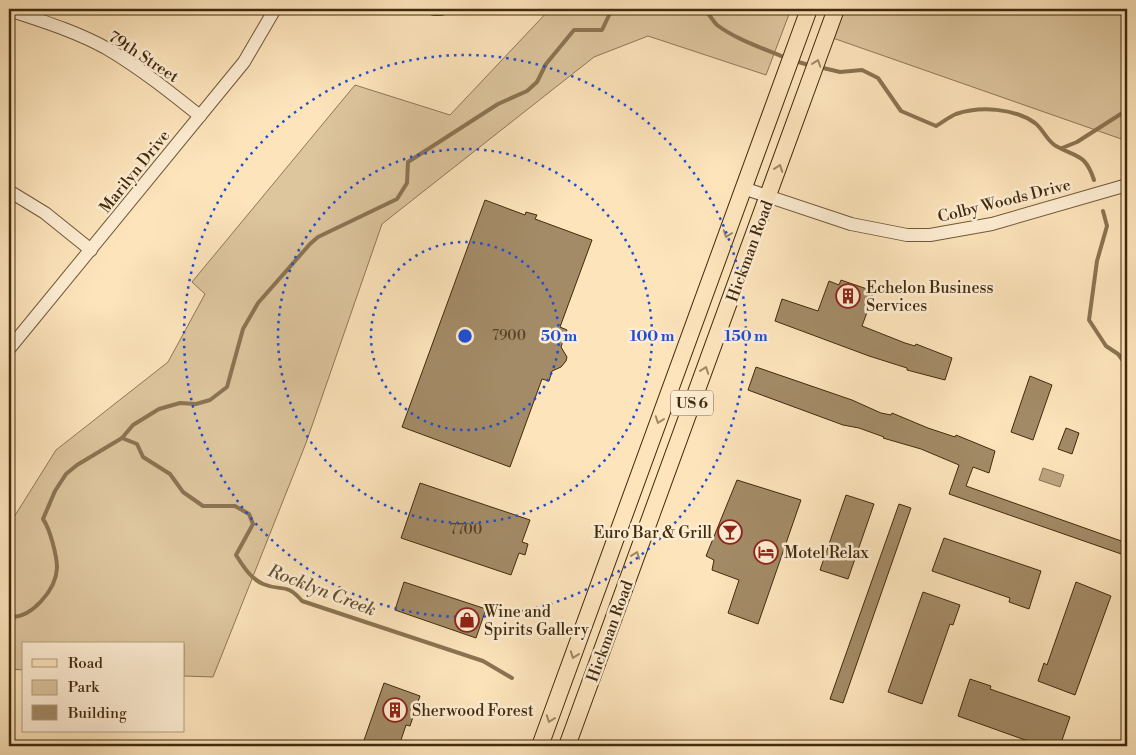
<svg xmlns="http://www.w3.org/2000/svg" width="1136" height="755" viewBox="0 0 1136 755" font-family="'Libre Bodoni',serif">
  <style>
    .green { fill: #ddc59d; stroke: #8f7855 }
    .water { fill: #bda580; stroke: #8b7452 }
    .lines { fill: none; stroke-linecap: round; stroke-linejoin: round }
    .stream { stroke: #8b7452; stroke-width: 4 }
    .building { fill: #a38b67; stroke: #412b0d }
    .minor-casing { stroke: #705938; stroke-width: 14 }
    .major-casing { stroke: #412b0d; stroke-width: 18 }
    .minor { stroke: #feedd3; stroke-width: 12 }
    .major { stroke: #fde4bb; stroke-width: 16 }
    .oneway { stroke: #9f8864 }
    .ring { fill: none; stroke: #1d4ed8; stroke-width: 2.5; stroke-dasharray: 2.5 5 }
    .labels { text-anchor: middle; stroke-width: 5; stroke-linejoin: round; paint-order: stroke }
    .number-label { font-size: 14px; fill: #5a4324 }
    .shield { fill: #feedd3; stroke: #7a6548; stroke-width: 1 }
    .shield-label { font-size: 15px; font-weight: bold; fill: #412b0d }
    .street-label { font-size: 16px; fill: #412b0d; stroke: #feedd3 }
    .poi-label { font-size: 16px; fill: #412b0d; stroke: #feedd3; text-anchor: start }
    .water-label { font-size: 18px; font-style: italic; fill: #665030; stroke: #feedd3 }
    .centre { fill: #1d4ed8; stroke: #feedd3; stroke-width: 2.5 }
    .ring-label { font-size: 15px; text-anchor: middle; font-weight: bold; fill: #1d4ed8; stroke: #feedd3; stroke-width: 5; stroke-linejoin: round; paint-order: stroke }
  </style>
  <rect width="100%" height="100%" fill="#fde4bb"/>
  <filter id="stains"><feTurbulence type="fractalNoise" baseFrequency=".004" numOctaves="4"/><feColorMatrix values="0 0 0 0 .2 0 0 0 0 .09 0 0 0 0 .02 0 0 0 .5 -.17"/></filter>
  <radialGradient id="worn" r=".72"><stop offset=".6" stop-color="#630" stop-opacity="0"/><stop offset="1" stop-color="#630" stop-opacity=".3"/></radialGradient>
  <!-- green -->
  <g class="green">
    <polygon points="550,9 791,9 766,75 648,36 594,57 382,224 306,443 213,677 184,676 184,644 24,644 24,670 9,669 9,525 56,450 168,362 205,294 192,282 355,85 450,115"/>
    <polygon points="836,9 1127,9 1127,141 827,36"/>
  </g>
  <!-- water -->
  <polygon class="water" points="1043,468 1064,475 1060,487 1039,480"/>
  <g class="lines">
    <!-- stream -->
    <g class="stream">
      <polyline points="682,9 683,9"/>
      <path d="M 700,9 C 709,11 711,19 717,25 C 735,39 765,49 786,58"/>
      <polyline points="795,61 812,66"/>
      <path d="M 819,67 L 840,72 L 862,70 L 878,78 L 901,111 L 936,126 C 943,122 949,117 956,114 C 980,106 1014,108 1035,123 C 1043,129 1047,141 1056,146 C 1077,158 1085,153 1094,180"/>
      <polyline points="1062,148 1077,142 1127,110"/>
      <polyline points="1103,211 1107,226 1097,261 1089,320 1106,346 1118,354 1127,366"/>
      <path d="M 122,438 L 137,444 L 143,457 L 170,474 L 183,492 L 203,506 L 235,506 L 249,514 L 253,524 L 236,555 C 243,566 251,579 263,584 C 282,592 286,582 302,601 L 483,661 L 512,678"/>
      <path d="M 9,617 C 31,619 56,590 57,568 C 57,556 50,529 43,519 L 55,491 L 66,474 L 77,465 L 122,438 L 133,425 L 159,409 L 180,403 L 196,404 L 210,400 L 227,387 L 243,329 L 258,303 L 310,244 L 318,237 L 397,199 L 407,183 L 408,162 L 498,104 L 527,91 L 537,82 L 546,64 L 574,30 L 602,30 L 612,9"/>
    </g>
  </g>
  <!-- building -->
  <g class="building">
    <polygon points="485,200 525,215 526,212 537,215 535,219 592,240 560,327 567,330 561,347 567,357 566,361 561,367 552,371 549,381 542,379 510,467 402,427"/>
    <polygon points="841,280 867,289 866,293 873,296 862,326 905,343 915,346 916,344 952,358 945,380 907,370 907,368 869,356 775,321 782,299 818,311 829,281 839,285"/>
    <polygon points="756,367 852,400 881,413 891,415 892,413 928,428 955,437 956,435 995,451 989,473 973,467 966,486 1127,543 1127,556 949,494 959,465 921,449 883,438 884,437 859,428 843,425 748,390"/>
    <polygon points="1030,376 1052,385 1033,440 1011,432"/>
    <polygon points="1066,428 1079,433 1072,454 1058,449"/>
    <polygon points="737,480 801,500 758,624 728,613 739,580 712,570 714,560 706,556"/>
    <polygon points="420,483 530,520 522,542 528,544 525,555 519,553 511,575 401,538"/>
    <polygon points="846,495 874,504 848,579 820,570"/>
    <polygon points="899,504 911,508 843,703 830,699"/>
    <polygon points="944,538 1041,571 1029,609 1009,602 1010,598 932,571"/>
    <polygon points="404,582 486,609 476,638 395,610"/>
    <polygon points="1076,582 1111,596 1075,695 1038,681 1044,663 1047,665"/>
    <polygon points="923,592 960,605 953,625 950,624 922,704 888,692"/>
    <polygon points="970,679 991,686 990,689 1070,717 1060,746 1042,746 958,716"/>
    <polygon points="384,683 420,696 410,726 406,725 399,746 362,746"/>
  </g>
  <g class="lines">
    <!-- minor casing -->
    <g class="minor-casing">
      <g id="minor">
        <polyline points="434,9 441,9"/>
        <path d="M 9,10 C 42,21 75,31 106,48 C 140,68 170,92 200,116"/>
        <polyline points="743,188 851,224 907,235 930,235 992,224 1127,185"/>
        <polyline points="9,191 45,213 91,250"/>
        <polyline points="9,349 244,62 275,9"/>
      </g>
    </g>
    <!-- major casing -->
    <g class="major-casing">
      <g id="major">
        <polyline points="540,746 809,9"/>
        <polyline points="567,746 836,9"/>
      </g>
    </g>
    <!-- minor -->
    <use href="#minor" class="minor"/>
    <!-- major -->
    <use href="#major" class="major"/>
  </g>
  <!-- one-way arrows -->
  <defs><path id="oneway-chevron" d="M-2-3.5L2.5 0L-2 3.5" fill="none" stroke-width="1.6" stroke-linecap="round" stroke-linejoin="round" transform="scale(1.25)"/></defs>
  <g class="oneway">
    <use href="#oneway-chevron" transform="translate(817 63) rotate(-71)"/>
    <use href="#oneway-chevron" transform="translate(779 168) rotate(-70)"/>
    <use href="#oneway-chevron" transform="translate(727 234) rotate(110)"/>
    <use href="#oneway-chevron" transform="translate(705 370) rotate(-70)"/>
    <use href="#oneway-chevron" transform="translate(659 420) rotate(110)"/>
    <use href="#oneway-chevron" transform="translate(636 555) rotate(-70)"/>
    <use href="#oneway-chevron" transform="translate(574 655) rotate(110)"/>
    <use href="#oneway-chevron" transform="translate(550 719) rotate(110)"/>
  </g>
  <!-- distance rings -->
  <g class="ring">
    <circle cx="465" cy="336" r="94"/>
    <circle cx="465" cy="336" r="187"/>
    <circle cx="465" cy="336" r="281"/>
  </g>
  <!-- icons -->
  <defs>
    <g id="building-ring" transform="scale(1.25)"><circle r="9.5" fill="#feedd3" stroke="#8f2418" stroke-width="1.5"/><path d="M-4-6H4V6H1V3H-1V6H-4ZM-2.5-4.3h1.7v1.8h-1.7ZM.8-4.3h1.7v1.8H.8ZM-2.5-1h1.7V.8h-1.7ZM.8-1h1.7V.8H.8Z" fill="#8f2418"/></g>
    <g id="bar-ring" transform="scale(1.25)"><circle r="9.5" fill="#feedd3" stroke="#8f2418" stroke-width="1.5"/><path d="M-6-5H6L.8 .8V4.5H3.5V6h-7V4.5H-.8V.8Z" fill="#8f2418"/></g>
    <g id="hotel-ring" transform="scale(1.25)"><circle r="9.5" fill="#feedd3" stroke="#8f2418" stroke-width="1.5"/><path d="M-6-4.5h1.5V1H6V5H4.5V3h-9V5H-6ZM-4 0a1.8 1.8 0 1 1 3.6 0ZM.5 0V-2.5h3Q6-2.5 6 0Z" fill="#8f2418"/></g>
    <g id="shop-ring" transform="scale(1.25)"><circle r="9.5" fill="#feedd3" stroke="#8f2418" stroke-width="1.5"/><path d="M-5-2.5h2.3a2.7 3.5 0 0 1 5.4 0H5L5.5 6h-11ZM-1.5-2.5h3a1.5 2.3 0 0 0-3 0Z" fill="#8f2418"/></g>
  </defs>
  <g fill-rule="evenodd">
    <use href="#building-ring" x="848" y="296"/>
    <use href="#bar-ring" x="730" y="532"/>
    <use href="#hotel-ring" x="766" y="552"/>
    <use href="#shop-ring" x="467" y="620"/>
    <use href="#building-ring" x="395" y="710"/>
  </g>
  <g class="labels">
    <!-- number labels -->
    <g class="number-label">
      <text x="509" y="340">7900</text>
      <text x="466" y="534">7700</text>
    </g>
    <!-- shield labels -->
    <rect class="shield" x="671" y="390.5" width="42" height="25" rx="4"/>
    <g class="shield-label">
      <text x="692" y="408">US 6</text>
    </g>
    <!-- street labels -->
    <g class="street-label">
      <text transform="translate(144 56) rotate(33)" y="6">79th Street</text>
      <text transform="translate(134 171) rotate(-51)" y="6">Marilyn Drive</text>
      <text transform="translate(1004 200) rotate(-14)" y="6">Colby Woods Drive</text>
      <text transform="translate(749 251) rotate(-70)" y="6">Hickman Road</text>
      <text transform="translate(609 631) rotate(-70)" y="6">Hickman Road</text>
    </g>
    <!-- poi labels -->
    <g class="poi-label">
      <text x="866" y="293">Echelon Business<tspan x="866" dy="18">Services</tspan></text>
      <text x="712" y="538" text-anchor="end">Euro Bar &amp; Grill</text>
      <text x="784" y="558">Motel Relax</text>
      <text x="484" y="617">Wine and<tspan x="484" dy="18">Spirits Gallery</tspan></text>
      <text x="412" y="716">Sherwood Forest</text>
    </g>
    <!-- water labels -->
    <g class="water-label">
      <text transform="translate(322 590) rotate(21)" y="6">Rocklyn Creek</text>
    </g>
  </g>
  <circle cx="465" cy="336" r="8" class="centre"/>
  <g class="ring-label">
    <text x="559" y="341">50 m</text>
    <text x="652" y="341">100 m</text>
    <text x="746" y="341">150 m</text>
  </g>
  <!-- margin -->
  <rect width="1136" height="755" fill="none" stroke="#fde4bb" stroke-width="30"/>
  <rect x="10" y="10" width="1116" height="735" fill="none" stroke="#412b0d" stroke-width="2.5"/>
  <rect x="15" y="15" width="1106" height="725" fill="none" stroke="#412b0d"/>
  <!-- legend -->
  <rect x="22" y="642" width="162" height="90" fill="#feedd3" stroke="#b29f84"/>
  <rect x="32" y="659" width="25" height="8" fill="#fde4bb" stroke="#b29f84"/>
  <text x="68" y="668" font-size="15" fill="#412b0d">Road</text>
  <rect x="32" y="680" width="25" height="15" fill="#ddc59d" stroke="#b29f84"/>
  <text x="68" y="692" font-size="15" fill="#412b0d">Park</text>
  <rect x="32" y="705" width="25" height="15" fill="#a38b67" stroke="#b29f84"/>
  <text x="68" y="718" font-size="15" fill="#412b0d">Building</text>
  <rect width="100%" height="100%" filter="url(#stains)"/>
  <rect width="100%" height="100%" fill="url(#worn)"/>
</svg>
